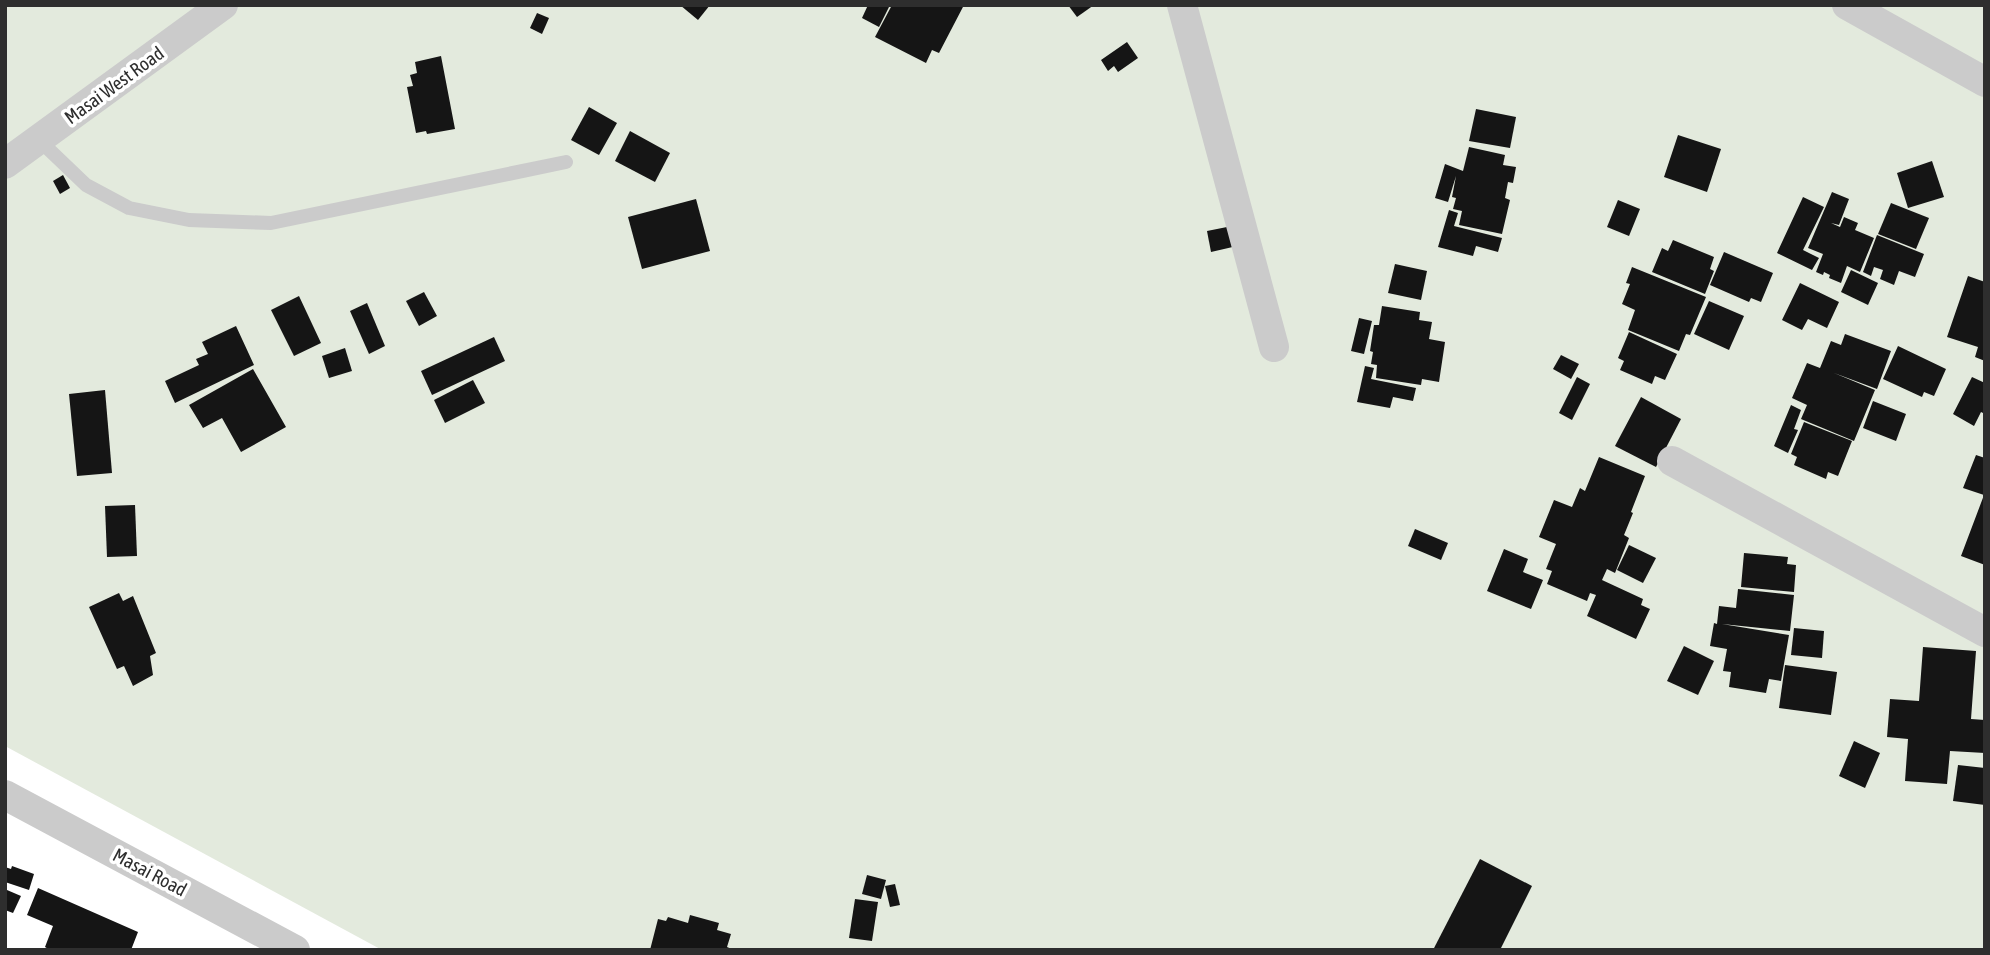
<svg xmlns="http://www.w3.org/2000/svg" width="1990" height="955" viewBox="0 0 1990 955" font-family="'Asap Condensed',sans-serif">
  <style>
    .green { fill: #e3eadd }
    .building { fill: #151515 }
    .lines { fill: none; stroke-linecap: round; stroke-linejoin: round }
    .service { stroke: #cbcbcb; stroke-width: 14 }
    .minor { stroke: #cbcbcb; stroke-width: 30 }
    .labels { text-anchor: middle; stroke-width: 7; stroke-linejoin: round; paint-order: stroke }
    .street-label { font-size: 19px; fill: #2e2e2e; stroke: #fff }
  </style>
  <rect width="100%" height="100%" fill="#fff"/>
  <!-- green -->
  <polygon class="green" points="5,5 1985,5 1985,950 382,950 5,746"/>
  <!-- building -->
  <g class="building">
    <polygon points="680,5 710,5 698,20"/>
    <polygon points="868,5 890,5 879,27 862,18"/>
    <polygon points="892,5 964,5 939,53 932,50 926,63 875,37"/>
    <polygon points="1068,5 1094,5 1077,17"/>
    <polygon points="537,13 549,18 542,34 530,28"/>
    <polygon points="1127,42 1138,58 1118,72 1114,66 1108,71 1101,60"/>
    <polygon points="441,56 455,129 427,134 426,131 416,133 407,87 413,86 410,75 417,73 415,62"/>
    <polygon points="589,107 617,123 599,155 571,140"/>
    <polygon points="1476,109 1516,117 1510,148 1469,141"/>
    <polygon points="630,131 670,153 655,182 615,161"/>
    <polygon points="1678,135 1721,149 1707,192 1664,177"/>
    <polygon points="1469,147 1505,155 1503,165 1516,167 1513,183 1508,182 1505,198 1510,200 1502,234 1459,225 1462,211 1453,209 1456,198 1452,197 1456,176 1448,202 1435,198 1445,164 1463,171"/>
    <polygon points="1932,161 1944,197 1908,208 1897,173"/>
    <polygon points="63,175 70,188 60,194 53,181"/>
    <polygon points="1832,192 1849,199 1839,225 1831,223 1840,227 1844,217 1858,223 1855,230 1874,238 1860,272 1847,266 1841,283 1829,278 1830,275 1824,272 1823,275 1816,272 1823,254 1808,248"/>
    <polygon points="1803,197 1824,207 1803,250 1819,258 1812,270 1777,253"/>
    <polygon points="696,199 710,251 642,269 628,217"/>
    <polygon points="1618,200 1640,209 1629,236 1607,227"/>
    <polygon points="1891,203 1929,218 1916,249 1878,234"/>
    <polygon points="1449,210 1458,213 1454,226 1502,238 1498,252 1476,246 1473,256 1438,247"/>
    <polygon points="1232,226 1237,246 1211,252 1207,231"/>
    <polygon points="1877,235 1924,254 1915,277 1899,271 1894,285 1880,279 1883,270 1874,267 1871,276 1863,272"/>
    <polygon points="1673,240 1714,257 1710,269 1714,271 1705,294 1652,272 1662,248 1668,251"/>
    <polygon points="1724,252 1773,273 1761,302 1751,298 1749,302 1710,285"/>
    <polygon points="1395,264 1427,271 1421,300 1388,293"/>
    <polygon points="1632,267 1706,297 1690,335 1686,334 1679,351 1628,330 1635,310 1622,304 1630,284 1626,283"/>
    <polygon points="1851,270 1878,283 1868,305 1841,292"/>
    <polygon points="1968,276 1985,282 1985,361 1975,357 1978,347 1947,337"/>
    <polygon points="1800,283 1839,302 1827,328 1808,319 1802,330 1782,320"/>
    <polygon points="424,292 437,316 419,326 406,301"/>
    <polygon points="299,296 321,343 294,356 271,310"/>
    <polygon points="1709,301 1744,316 1729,350 1694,334"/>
    <polygon points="367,303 385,346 369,354 350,311"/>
    <polygon points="1382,306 1420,312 1419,320 1432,322 1429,339 1445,342 1439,382 1422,379 1421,385 1376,378 1377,365 1371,364 1373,352 1370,351 1374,325 1379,325"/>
    <polygon points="1359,318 1372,321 1364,354 1351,351"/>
    <polygon points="236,326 254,365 175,403 165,381 199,365 196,359 208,354 202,342"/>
    <polygon points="1629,332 1677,354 1665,380 1655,376 1652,384 1620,370 1624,361 1618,358"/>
    <polygon points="1845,334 1891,351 1877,389 1834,373 1875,390 1854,441 1801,419 1807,405 1792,398 1807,363 1820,368 1831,341 1841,345"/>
    <polygon points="494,337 505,361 432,395 421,371"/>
    <polygon points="1898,346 1946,369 1934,396 1924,392 1922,397 1883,379"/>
    <polygon points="345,348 352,371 329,378 322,356"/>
    <polygon points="1561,355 1579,364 1571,379 1553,369"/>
    <polygon points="1365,366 1374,368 1371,379 1416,388 1413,401 1393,397 1390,408 1357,402"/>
    <polygon points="253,369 286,427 241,452 222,418 203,428 189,405"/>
    <polygon points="1577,377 1590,384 1572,420 1559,413"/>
    <polygon points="1972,377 1985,383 1985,414 1981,412 1974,426 1953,414"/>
    <polygon points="473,380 485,403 445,423 434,400"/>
    <polygon points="105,390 112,473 77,476 69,394"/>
    <polygon points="1641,397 1681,419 1656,467 1615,446"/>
    <polygon points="1873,401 1906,414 1896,441 1863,428"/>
    <polygon points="1791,405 1801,410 1794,429 1798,430 1788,453 1774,446"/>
    <polygon points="1804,422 1852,441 1838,476 1828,472 1826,479 1794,465 1797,457 1791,454"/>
    <polygon points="1976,455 1985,458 1985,565 1961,556 1984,495 1963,488"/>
    <polygon points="1599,457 1645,476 1631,512 1633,513 1624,535 1629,538 1615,573 1607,569 1602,580 1643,599 1641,605 1650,609 1636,639 1587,616 1596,595 1590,593 1587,601 1547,584 1552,571 1546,569 1556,544 1539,537 1554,500 1572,507 1580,488 1585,491"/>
    <polygon points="135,505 137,556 107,557 105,506"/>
    <polygon points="1415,529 1448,543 1441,560 1408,546"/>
    <polygon points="1629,545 1656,558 1643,583 1617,570"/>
    <polygon points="1504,549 1528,559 1523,572 1543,580 1531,609 1487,591"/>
    <polygon points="1744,553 1788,557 1787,564 1796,565 1794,592 1741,587"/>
    <polygon points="1738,589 1794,595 1790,631 1722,624 1789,635 1781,681 1769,679 1766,693 1729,687 1731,672 1723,671 1727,649 1710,646 1714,623 1717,624 1719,606 1736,608"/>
    <polygon points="119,593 123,601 133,596 156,653 150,656 153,675 133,686 124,666 117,669 89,607"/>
    <polygon points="1794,628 1824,631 1822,658 1791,655"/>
    <polygon points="1684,646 1714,661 1698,695 1667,681"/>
    <polygon points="1923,647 1976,651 1971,719 1985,720 1985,753 1950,751 1947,784 1905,781 1908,739 1887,737 1890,699 1919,701"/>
    <polygon points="1785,665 1837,672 1831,715 1779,708"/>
    <polygon points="1854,741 1880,753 1865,788 1839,776"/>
    <polygon points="1958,765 1985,768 1985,805 1953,801"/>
    <polygon points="1480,859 1532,886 1500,950 1433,950"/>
    <polygon points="12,866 34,874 29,890 5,882 5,867 11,869"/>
    <polygon points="867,875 886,880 881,899 862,894"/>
    <polygon points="895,884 900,905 890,907 885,886"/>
    <polygon points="38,888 138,932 131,950 50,950 45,947 53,926 27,915"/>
    <polygon points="7,890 21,896 13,913 5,910"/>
    <polygon points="855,899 878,902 872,941 849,938"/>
    <polygon points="690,915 719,923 717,930 731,934 727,947 734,950 650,950 658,919 666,921 668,917 688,923"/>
  </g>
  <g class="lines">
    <!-- service -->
    <polyline class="service" points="39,140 86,185 129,208 189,220 271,223 566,162"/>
    <!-- minor -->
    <g class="minor">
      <polyline points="1182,5 1274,347"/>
      <polyline points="1847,5 1985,82"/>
      <polyline points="5,164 223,5"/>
      <polyline points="1672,461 1985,632"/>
      <polyline points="5,795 295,950"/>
    </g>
  </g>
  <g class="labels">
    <!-- street labels -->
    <g class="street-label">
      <text transform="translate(114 85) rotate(-36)" y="7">Masai West Road</text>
      <text transform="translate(150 872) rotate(28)" y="7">Masai Road</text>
    </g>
  </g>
  <!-- border -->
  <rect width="1990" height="955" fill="none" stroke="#2e2e2e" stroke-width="14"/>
</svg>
